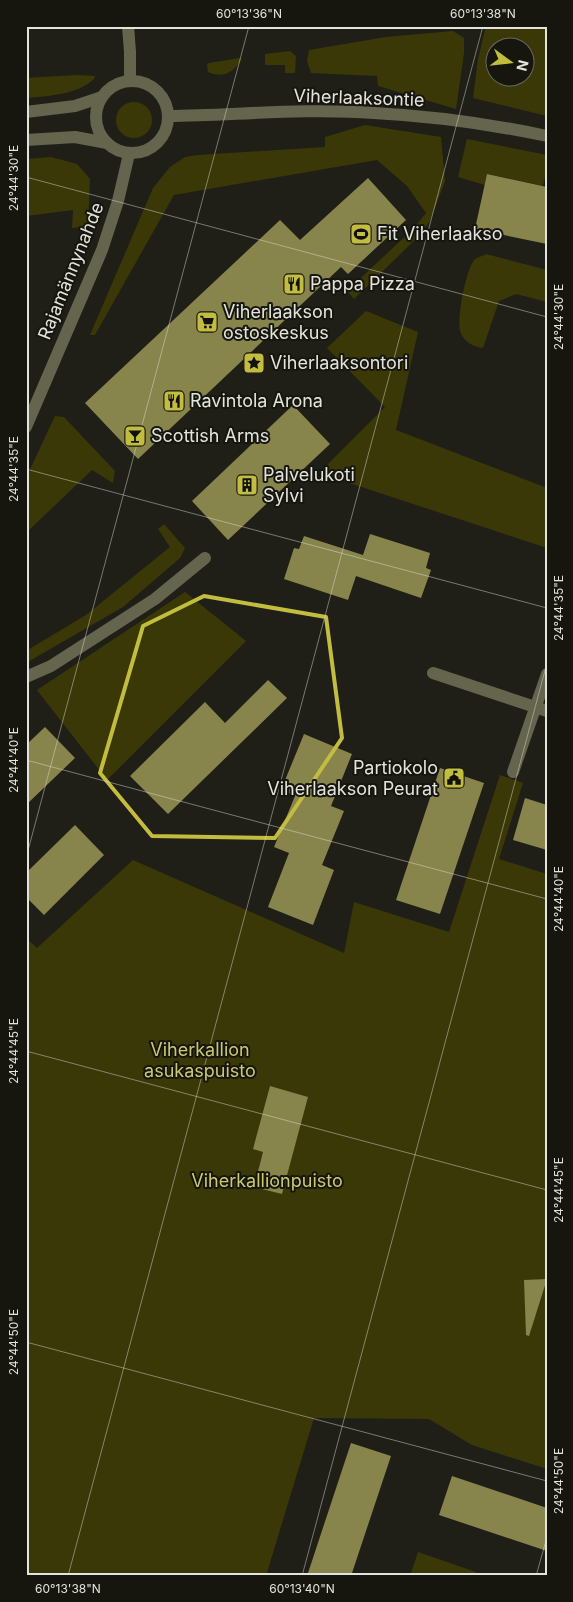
<svg xmlns="http://www.w3.org/2000/svg" width="573" height="1602" viewBox="0 0 573 1602" font-family="Inter,sans-serif">
  <style>
    .green { fill: #3a3806; fill-rule: evenodd }
    .building { fill: #87854b }
    .lines { fill: none; stroke-linecap: round; stroke-linejoin: round }
    .minor { stroke: #65644d; stroke-width: 12 }
    .marked { fill: none; stroke: #c2bd3f; stroke-width: 4; stroke-linejoin: round }
    .ticks { fill: none; stroke: #e4e4df; stroke-width: 1; stroke-opacity: 0.45 }
    .labels { text-anchor: middle; stroke-width: 4; stroke-linejoin: round; paint-order: stroke }
    .street-label { font-size: 18px; fill: #e4e4df; stroke: #16160f }
    .poi-label { font-size: 18px; fill: #e4e4df; stroke: #16160f; text-anchor: start }
    .park-label { font-size: 18px; fill: #ccc973; stroke: #16160f }
    .neatline { fill: none; stroke: #e4e4df; stroke-width: 2 }
    .ticks-label { font-size: 12px; text-anchor: middle; fill: #e4e4df }
  </style>
  <rect width="100%" height="100%" fill="#1f1f18"/>
  <!-- green -->
  <g class="green">
    <path d="M 486,26 L 547,26 L 547,116 L 473,98 L 478,59 ZM 496,48 L 526,48 L 526,78 L 496,78 Z"/>
    <polygon points="453,31 464,38 464,53 456,109 378,86 377,76 311,73 307,61 309,50 386,37"/>
    <polygon points="290,51 296,56 295,73 285,73 285,65 265,65 265,54"/>
    <path d="M 240,58 L 242,59 C 233,72 224,79 208,72 L 207,64 L 209,63 Z"/>
    <path d="M 76,75 L 95,76 L 94,79 C 77,95 48,96 26,98 L 26,78 Z"/>
    <circle cx="134" cy="120" r="18"/>
    <polygon points="365,125 441,137 445,181 430,221 419,236 354,299 347,291 414,228 426,213 407,186 377,160 174,195 95,335 90,335 153,188 170,167 185,157 198,155 325,147 325,137"/>
    <polygon points="467,139 547,155 547,168 543,186 488,174 485,185 458,177"/>
    <polygon points="51,157 77,164 90,179 88,226 72,228 73,210 26,216 26,159"/>
    <path d="M 486,254 L 547,270 L 547,302 L 516,294 L 499,301 L 483,348 C 473,347 462,341 460,330 C 457,318 466,268 475,259 C 478,257 483,256 486,254 Z"/>
    <polygon points="366,311 418,332 396,430 547,488 547,548 319,473 385,407 327,348"/>
    <polygon points="55,416 64,417 115,471 113,483 92,470 26,533 26,478"/>
    <polygon points="164,524 185,548 180,558 123,607 26,663 26,651 86,615 170,547 158,529"/>
    <polygon points="185,592 246,641 107,780 37,690"/>
    <polygon points="500,775 523,783 499,859 547,874 547,1469 472,1445 429,1419 314,1418 266,1576 26,1576 26,938 37,948 133,860 344,953 354,902 449,932"/>
    <polygon points="418,1552 476,1572 475,1576 410,1576"/>
  </g>
  <!-- building -->
  <g class="building">
    <polygon points="487,174 547,187 547,244 475,229"/>
    <polygon points="368,178 406,220 348,274 341,267 138,459 85,403 280,220 300,240"/>
    <polygon points="293,405 330,444 228,540 192,501"/>
    <polygon points="370,534 430,553 426,568 431,570 421,598 356,576 348,600 284,579 294,548 299,549 304,536 363,555"/>
    <polygon points="268,680 287,698 168,814 130,776 205,702 225,723"/>
    <polygon points="45,727 75,758 26,805 26,745"/>
    <polygon points="304,734 352,754 331,806 344,811 322,865 334,870 313,925 268,907 289,853 274,847 295,796 281,790"/>
    <polygon points="440,768 484,783 440,914 396,900"/>
    <polygon points="525,798 547,805 547,850 513,840"/>
    <polygon points="75,825 104,855 44,915 26,897 26,873"/>
    <polygon points="270,1086 308,1097 282,1194 254,1187 263,1152 253,1149"/>
    <polygon points="547,1279 529,1336 526,1335 524,1280"/>
    <polygon points="351,1443 391,1456 351,1576 307,1576"/>
    <polygon points="452,1476 547,1508 547,1551 439,1515"/>
  </g>
  <g class="lines">
    <!-- minor -->
    <g class="minor">
      <polyline points="128,26 130,52 130,81"/>
      <circle cx="132" cy="117" r="36"/>
      <polyline points="26,112 75,106 102,97"/>
      <path d="M 169,116 C 237,115 306,108 374,113 C 432,116 490,124 547,136"/>
      <polyline points="26,140 75,137 107,143"/>
      <polyline points="26,427 102,250 118,201 129,154"/>
      <polyline points="433,673 547,711"/>
      <polyline points="26,677 51,666 155,599 205,558"/>
      <polyline points="513,772 547,674"/>
    </g>
  </g>
  <!-- marked area -->
  <path class="marked" d="M 204,596 L 326,617 L 342,738 L 275,838 L 152,836 L 100,773 L 143,626 Z"/>
  <!-- ticks -->
  <path class="ticks" d="M 26,177 L 547,317M 26,469 L 547,608M 26,760 L 547,899M 26,858 L 249,26M 26,1051 L 547,1190M 26,1342 L 547,1481M 68,1576 L 483,26M 302,1576 L 547,663M 536,1576 L 547,1537"/>
  <!-- icons -->
  <defs>
    <g id="stadium-square" transform="scale(1.125)"><rect x="-9" y="-9" width="18" height="18" rx="4" fill="#c2bd3f" stroke="#16160f"/><path d="M0-5a6.5 5 0 1 0 0 10a6.5 5 0 1 0 0-10ZM-3.5-1.8h7v3.6h-7Z" fill="#111"/></g>
    <g id="restaurant-square" transform="scale(1.125)"><rect x="-9" y="-9" width="18" height="18" rx="4" fill="#c2bd3f" stroke="#16160f"/><path d="M-5-6h1v4h1v-4h1v4h1v-4h1v5L-1.5 .5V6h-2V.5L-5-1ZM5-6V6H3V1.5H1.5Q1.5-4 5-6Z" fill="#111"/></g>
    <g id="supermarket-square" transform="scale(1.125)"><rect x="-9" y="-9" width="18" height="18" rx="4" fill="#c2bd3f" stroke="#16160f"/><path d="M-6-5.5h2.5l.6 2H6L4.5 2H-2.5L-4.4-4H-6ZM-1.5 3.2a1.3 1.3 0 1 0 .1 0ZM3 3.2a1.3 1.3 0 1 0 .1 0Z" fill="#111"/></g>
    <g id="sight-square" transform="scale(1.125)"><rect x="-9" y="-9" width="18" height="18" rx="4" fill="#c2bd3f" stroke="#16160f"/><path d="M0-6L1.8-2.2L6-1.7L2.9 1.2L3.7 5.4L0 3.3L-3.7 5.4L-2.9 1.2L-6-1.7L-1.8-2.2Z" fill="#111"/></g>
    <g id="bar-square" transform="scale(1.125)"><rect x="-9" y="-9" width="18" height="18" rx="4" fill="#c2bd3f" stroke="#16160f"/><path d="M-6-5H6L.8 .8V4.5H3.5V6h-7V4.5H-.8V.8Z" fill="#111"/></g>
    <g id="building-square" transform="scale(1.125)"><rect x="-9" y="-9" width="18" height="18" rx="4" fill="#c2bd3f" stroke="#16160f"/><path d="M-4-6H4V6H1V3H-1V6H-4ZM-2.5-4.3h1.7v1.8h-1.7ZM.8-4.3h1.7v1.8H.8ZM-2.5-1h1.7V.8h-1.7ZM.8-1h1.7V.8H.8Z" fill="#111"/></g>
    <g id="civic-square" transform="scale(1.125)"><rect x="-9" y="-9" width="18" height="18" rx="4" fill="#c2bd3f" stroke="#16160f"/><path d="M-.6-6.5H3V-4.5H.6V-3L4-1V1h2V6H-6V1h2V-1L-.6-3ZM-1.2 2.5V6h2.4V2.5Z" fill="#111"/></g>
  </defs>
  <g fill-rule="evenodd">
    <use href="#stadium-square" x="361" y="234"/>
    <use href="#restaurant-square" x="294" y="284"/>
    <use href="#supermarket-square" x="207" y="322"/>
    <use href="#sight-square" x="254" y="363"/>
    <use href="#restaurant-square" x="174" y="401"/>
    <use href="#bar-square" x="135" y="436"/>
    <use href="#building-square" x="247" y="485"/>
    <use href="#civic-square" x="454" y="778"/>
  </g>
  <g class="labels">
    <!-- street labels -->
    <g class="street-label">
      <text transform="translate(359 98) rotate(2)" y="6">Viherlaaksontie</text>
      <text transform="translate(71 271) rotate(-68)" y="6">Rajamännynahde</text>
    </g>
    <!-- poi labels -->
    <g class="poi-label">
      <text x="377" y="240">Fit Viherlaakso</text>
      <text x="310" y="290">Pappa Pizza</text>
      <text x="223" y="318">Viherlaakson<tspan x="223" dy="21">ostoskeskus</tspan></text>
      <text x="270" y="369">Viherlaaksontori</text>
      <text x="190" y="407">Ravintola Arona</text>
      <text x="151" y="442">Scottish Arms</text>
      <text x="263" y="481">Palvelukoti<tspan x="263" dy="21">Sylvi</tspan></text>
      <text x="438" y="774" text-anchor="end">Partiokolo<tspan x="438" dy="21">Viherlaakson Peurat</tspan></text>
    </g>
    <!-- park labels -->
    <g class="park-label">
      <text x="200" y="1056">Viherkallion<tspan x="200" dy="21">asukaspuisto</tspan></text>
      <text x="267" y="1187">Viherkallionpuisto</text>
    </g>
  </g>
  <!-- border -->
  <rect width="573" height="1602" fill="none" stroke="#16160f" stroke-width="55"/>
  <!-- north arrow -->
  <g transform="translate(510 62) rotate(105)"><circle r="24" fill="#16160f" stroke="#686862"/>
  <path d="M0-4L9 19L0 12L-9 19Z" fill="#c2bd3f"/>
  <text y="-8" font-size="14" font-weight="bold" text-anchor="middle" fill="#e4e4df">N</text>
  </g>
  <rect x="28" y="28" width="518" height="1546" class="neatline"/>
  <g class="ticks-label">
    <text x="249" y="18">60°13'36"N</text>
    <text x="483" y="18">60°13'38"N</text>
    <text transform="translate(14 178) rotate(-90)" y="4">24°44'30"E</text>
    <text transform="translate(559 317) rotate(-90)" y="4">24°44'30"E</text>
    <text transform="translate(14 469) rotate(-90)" y="4">24°44'35"E</text>
    <text transform="translate(559 608) rotate(-90)" y="4">24°44'35"E</text>
    <text transform="translate(14 760) rotate(-90)" y="4">24°44'40"E</text>
    <text transform="translate(559 899) rotate(-90)" y="4">24°44'40"E</text>
    <text transform="translate(14 1051) rotate(-90)" y="4">24°44'45"E</text>
    <text transform="translate(559 1190) rotate(-90)" y="4">24°44'45"E</text>
    <text transform="translate(14 1342) rotate(-90)" y="4">24°44'50"E</text>
    <text transform="translate(559 1481) rotate(-90)" y="4">24°44'50"E</text>
    <text x="68" y="1593">60°13'38"N</text>
    <text x="302" y="1593">60°13'40"N</text>
  </g>
</svg>
